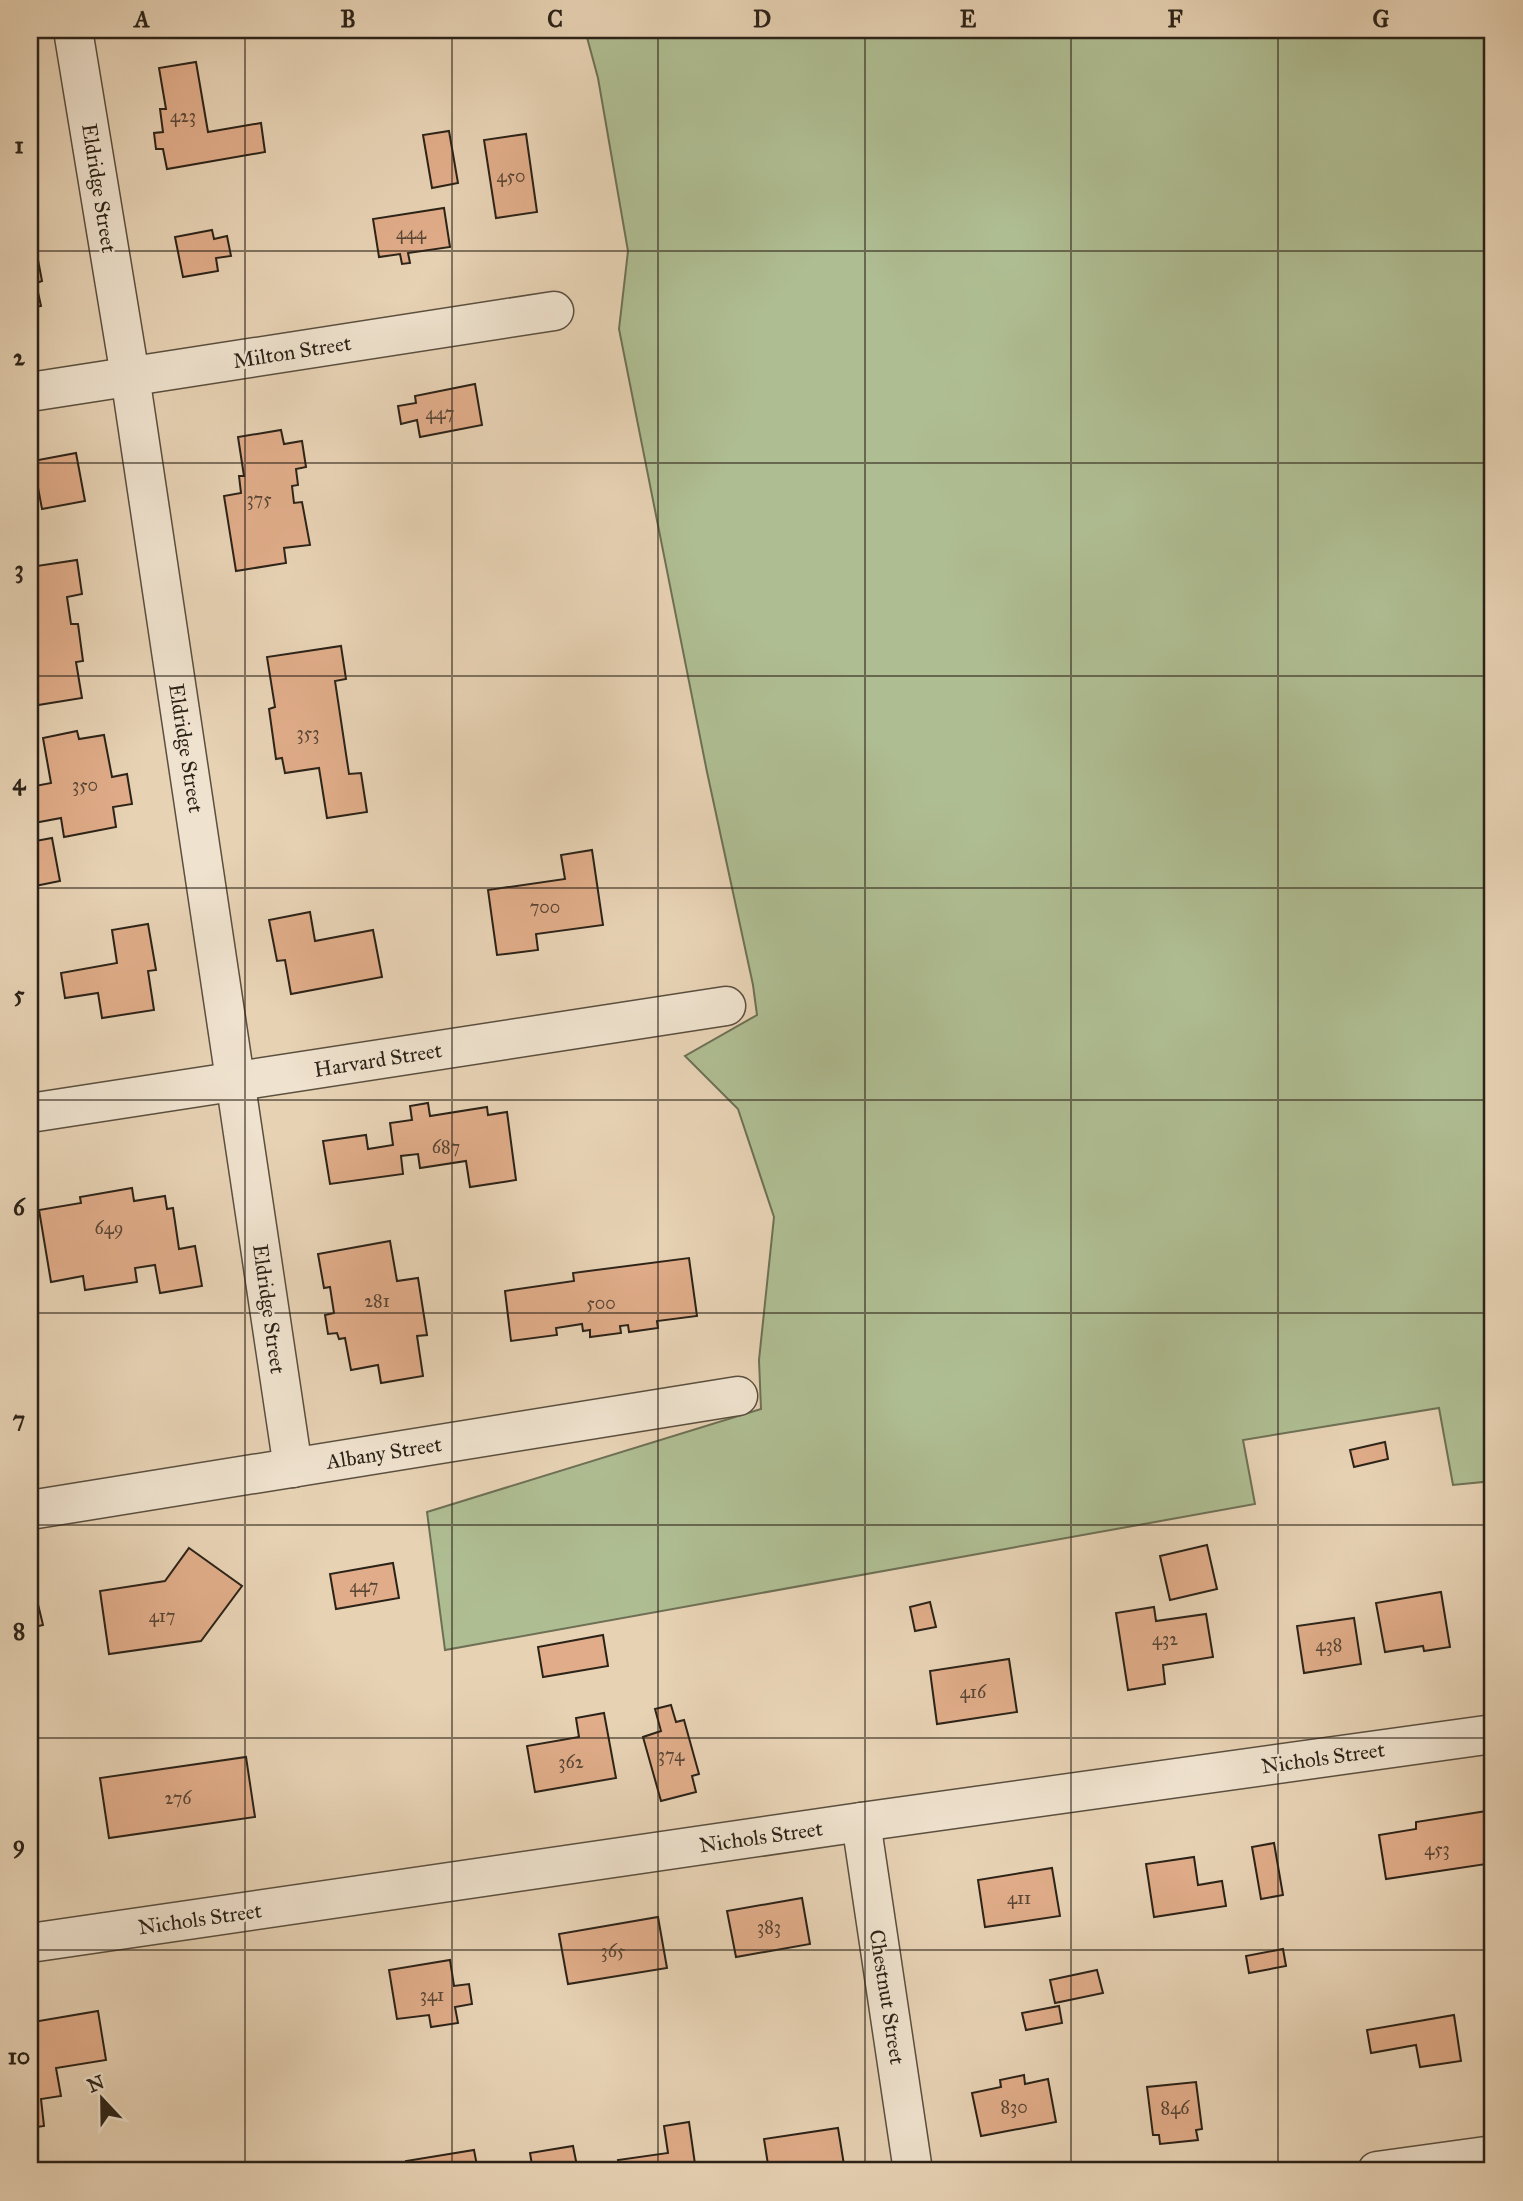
<svg xmlns="http://www.w3.org/2000/svg" width="1523" height="2201" viewBox="0 0 1523 2201" font-family="'IM FELL Great Primer',serif">
  <style>
    .green { fill: #afbd92; stroke: #6e7055; stroke-width: 2 }
    .building { fill: #e0ac89; stroke: #2c2318; stroke-width: 2 }
    .lines { fill: none; stroke-linecap: round; stroke-linejoin: round }
    .minor-casing { stroke: #5b4f3f; stroke-width: 41 }
    .minor { stroke: #efe2ce; stroke-width: 38 }
    .grid { fill: none; stroke: #2c2318; stroke-width: 2; stroke-opacity: 0.55 }
    .labels { text-anchor: middle; stroke-width: 5; stroke-linejoin: round; paint-order: stroke }
    .number-label { font-size: 18px; fill: #594534 }
    .street-label { font-size: 21px; fill: #2c2318; stroke: #efe2ce }
    .neatline { fill: none; stroke: #2c2318; stroke-width: 2.5 }
    .grid-label { font-size: 23px; text-anchor: middle; font-weight: bold; fill: #2c2318 }
  </style>
  <rect width="100%" height="100%" fill="#e7d2b4"/>
  <filter id="stains"><feTurbulence type="fractalNoise" baseFrequency=".00286" numOctaves="4"/><feColorMatrix values="0 0 0 0 .2 0 0 0 0 .09 0 0 0 0 .02 0 0 0 .5 -.17"/></filter>
  <radialGradient id="worn" r=".72"><stop offset=".6" stop-color="#630" stop-opacity="0"/><stop offset="1" stop-color="#630" stop-opacity=".3"/></radialGradient>
  <!-- green -->
  <polygon class="green" points="585,30 1493,30 1493,1481 1453,1485 1439,1408 1243,1440 1255,1504 445,1650 427,1512 761,1409 759,1360 774,1217 738,1109 685,1056 757,1015 753,985 707,772 619,329 628,251 598,78"/>
  <!-- building -->
  <g class="building">
    <polygon points="196,62 208,132 261,123 265,152 167,169 163,149 156,149 154,133 163,132 160,109 166,109 159,68"/>
    <polygon points="449,131 458,183 432,188 423,135"/>
    <polygon points="526,134 537,212 496,218 484,140"/>
    <polygon points="444,208 450,247 408,253 410,263 402,264 400,254 379,257 373,219"/>
    <polygon points="212,230 214,239 227,236 231,256 216,258 218,271 183,277 175,237"/>
    <polygon points="35,244 42,281 36,283 41,306 30,308 30,245"/>
    <polygon points="475,384 482,425 420,437 417,420 401,424 398,406 416,403 415,396"/>
    <polygon points="281,430 284,444 302,441 306,467 296,469 298,485 292,486 294,503 302,502 310,545 284,548 286,563 236,571 224,496 241,493 239,476 244,476 238,437"/>
    <polygon points="76,453 85,501 42,509 33,461"/>
    <polygon points="77,560 82,594 67,597 71,624 78,624 83,661 76,662 82,698 32,706 30,567"/>
    <polygon points="341,646 346,679 335,681 349,774 361,773 367,812 327,818 319,768 285,773 282,758 276,759 269,709 275,707 267,657"/>
    <polygon points="77,731 79,739 104,735 112,777 127,774 132,804 113,807 116,827 64,837 61,818 34,823 30,787 51,783 43,738"/>
    <polygon points="52,838 60,881 30,887 30,842"/>
    <polygon points="592,850 603,925 536,934 538,950 497,955 488,890 565,879 561,855"/>
    <polygon points="310,912 315,941 373,930 382,977 291,994 285,960 277,961 269,920"/>
    <polygon points="148,924 156,970 148,971 154,1010 102,1018 98,993 65,998 61,973 117,963 112,930"/>
    <polygon points="428,1103 430,1116 487,1107 488,1115 507,1112 516,1180 470,1187 466,1161 420,1168 418,1154 401,1156 403,1174 330,1184 323,1141 366,1135 368,1149 393,1145 390,1123 412,1120 410,1106"/>
    <polygon points="132,1188 134,1201 165,1196 167,1209 173,1208 179,1249 195,1246 202,1286 160,1293 155,1265 135,1268 137,1282 85,1290 83,1276 51,1282 39,1210 81,1203 80,1197"/>
    <polygon points="390,1241 397,1281 418,1278 427,1335 417,1336 423,1376 381,1383 378,1365 351,1370 345,1338 339,1339 337,1333 328,1334 325,1315 334,1313 330,1287 324,1288 318,1254"/>
    <polygon points="689,1258 697,1316 657,1321 658,1328 629,1332 628,1325 620,1326 621,1333 590,1337 590,1330 583,1331 582,1324 556,1328 557,1335 511,1341 505,1291 574,1281 573,1273"/>
    <polygon points="1385,1442 1388,1459 1354,1467 1350,1450"/>
    <polygon points="1207,1545 1217,1589 1170,1600 1160,1556"/>
    <polygon points="189,1548 242,1586 201,1641 109,1654 100,1591 165,1581"/>
    <polygon points="393,1563 399,1598 336,1609 330,1574"/>
    <polygon points="30,1571 43,1625 30,1628"/>
    <polygon points="1441,1592 1450,1647 1424,1651 1423,1646 1385,1652 1376,1603"/>
    <polygon points="930,1602 936,1627 915,1631 910,1607"/>
    <polygon points="1154,1607 1156,1621 1206,1614 1213,1657 1163,1665 1165,1684 1128,1690 1116,1613"/>
    <polygon points="1354,1618 1361,1664 1304,1673 1297,1626"/>
    <polygon points="603,1635 608,1666 543,1677 538,1647"/>
    <polygon points="1009,1659 1017,1712 937,1724 930,1671"/>
    <polygon points="671,1705 676,1722 684,1720 699,1774 692,1776 696,1792 661,1801 643,1737 661,1731 655,1709"/>
    <polygon points="604,1713 616,1778 535,1792 527,1746 579,1737 576,1718"/>
    <polygon points="246,1757 255,1817 109,1838 100,1778"/>
    <polygon points="1493,1810 1493,1863 1386,1879 1379,1835 1416,1829 1416,1822"/>
    <polygon points="1274,1843 1283,1895 1261,1899 1252,1847"/>
    <polygon points="1194,1857 1198,1885 1222,1881 1226,1906 1154,1917 1146,1864"/>
    <polygon points="1052,1868 1060,1916 985,1927 978,1880"/>
    <polygon points="802,1898 810,1944 736,1957 727,1911"/>
    <polygon points="658,1917 667,1968 568,1984 559,1934"/>
    <polygon points="1283,1949 1286,1966 1249,1973 1246,1956"/>
    <polygon points="450,1960 454,1986 469,1984 472,2004 455,2007 458,2023 431,2027 429,2015 397,2019 389,1970"/>
    <polygon points="1097,1970 1103,1993 1055,2003 1050,1980"/>
    <polygon points="1059,2006 1062,2023 1026,2030 1022,2013"/>
    <polygon points="98,2011 106,2060 56,2068 61,2096 41,2099 44,2126 30,2128 30,2028 34,2027 33,2022"/>
    <polygon points="1454,2015 1461,2061 1420,2067 1416,2045 1371,2053 1367,2030"/>
    <polygon points="1024,2075 1025,2084 1048,2079 1056,2122 981,2136 972,2093 1001,2087 1000,2080"/>
    <polygon points="1196,2082 1202,2129 1196,2130 1198,2140 1160,2144 1159,2135 1153,2135 1147,2087"/>
    <polygon points="689,2122 696,2171 620,2171 618,2160 668,2153 664,2126"/>
    <polygon points="838,2128 845,2171 769,2171 764,2139"/>
    <polygon points="573,2146 578,2171 533,2171 530,2153"/>
    <polygon points="474,2150 478,2171 407,2171 406,2161"/>
  </g>
  <g class="lines">
    <!-- minor casing -->
    <g class="minor-casing">
      <g id="minor">
        <polyline points="73,30 130,376 293,1468"/>
        <polyline points="30,392 554,311"/>
        <polyline points="30,1113 726,1006"/>
        <polyline points="30,1510 738,1396"/>
        <polyline points="861,1822 913,2171"/>
        <polyline points="30,1943 861,1822 1493,1734"/>
        <polyline points="1377,2171 1493,2155"/>
      </g>
    </g>
    <!-- minor -->
    <use href="#minor" class="minor"/>
  </g>
  <!-- grid -->
  <path class="grid" d="M 245,30 L 245,2171M 452,30 L 452,2171M 658,30 L 658,2171M 865,30 L 865,2171M 1071,30 L 1071,2171M 1278,30 L 1278,2171M 30,251 L 1493,251M 30,463 L 1493,463M 30,676 L 1493,676M 30,888 L 1493,888M 30,1100 L 1493,1100M 30,1313 L 1493,1313M 30,1525 L 1493,1525M 30,1738 L 1493,1738M 30,1950 L 1493,1950"/>
  <g class="labels">
    <!-- number labels -->
    <g class="number-label">
      <text x="183" y="122">423</text>
      <text x="511" y="182">450</text>
      <text x="411" y="239">444</text>
      <text x="440" y="419">447</text>
      <text x="259" y="505">375</text>
      <text x="308" y="739">353</text>
      <text x="85" y="791">350</text>
      <text x="545" y="913">700</text>
      <text x="446" y="1153">687</text>
      <text x="109" y="1234">649</text>
      <text x="377" y="1307">281</text>
      <text x="601" y="1309">500</text>
      <text x="364" y="1592">447</text>
      <text x="162" y="1622">417</text>
      <text x="1165" y="1645">432</text>
      <text x="1329" y="1651">438</text>
      <text x="973" y="1698">416</text>
      <text x="671" y="1761">374</text>
      <text x="571" y="1768">362</text>
      <text x="178" y="1804">276</text>
      <text x="1437" y="1855">453</text>
      <text x="1019" y="1904">411</text>
      <text x="769" y="1933">383</text>
      <text x="613" y="1957">365</text>
      <text x="432" y="2001">341</text>
      <text x="1014" y="2113">830</text>
      <text x="1175" y="2114">846</text>
    </g>
    <!-- street labels -->
    <g class="street-label">
      <text transform="translate(99 188) rotate(81)" y="7">Eldridge Street</text>
      <text transform="translate(292 352) rotate(-9)" y="7">Milton Street</text>
      <text transform="translate(186 748) rotate(81)" y="7">Eldridge Street</text>
      <text transform="translate(378 1060) rotate(-9)" y="7">Harvard Street</text>
      <text transform="translate(269 1309) rotate(82)" y="7">Eldridge Street</text>
      <text transform="translate(384 1453) rotate(-9)" y="7">Albany Street</text>
      <text transform="translate(1323 1758) rotate(-8)" y="7">Nichols Street</text>
      <text transform="translate(761 1837) rotate(-8)" y="7">Nichols Street</text>
      <text transform="translate(200 1919) rotate(-8)" y="7">Nichols Street</text>
      <text transform="translate(887 1997) rotate(81)" y="7">Chestnut Street</text>
    </g>
  </g>
  <!-- margin -->
  <rect width="1523" height="2201" fill="none" stroke="#e7d2b4" stroke-width="77"/>
  <!-- north arrow -->
  <g transform="translate(102 2099) rotate(338)" stroke="#efe2ce" stroke-width="5" paint-order="stroke">
  <path d="M0-5L12 26L0 18L-12 26Z" fill="#2c2318"/>
  <text y="-10" font-size="19" font-weight="bold" text-anchor="middle" fill="#2c2318">N</text>
  </g>
  <rect x="38" y="38" width="1446" height="2124" class="neatline"/>
  <g class="grid-label">
    <text x="142" y="27">A</text>
    <text x="348" y="27">B</text>
    <text x="555" y="27">C</text>
    <text x="762" y="27">D</text>
    <text x="968" y="27">E</text>
    <text x="1175" y="27">F</text>
    <text x="1381" y="27">G</text>
    <text x="19" y="153">1</text>
    <text x="19" y="365">2</text>
    <text x="19" y="577">3</text>
    <text x="19" y="790">4</text>
    <text x="19" y="1002">5</text>
    <text x="19" y="1215">6</text>
    <text x="19" y="1427">7</text>
    <text x="19" y="1639">8</text>
    <text x="19" y="1852">9</text>
    <text x="19" y="2064">10</text>
  </g>
  <rect width="100%" height="100%" filter="url(#stains)"/>
  <rect width="100%" height="100%" fill="url(#worn)"/>
</svg>
